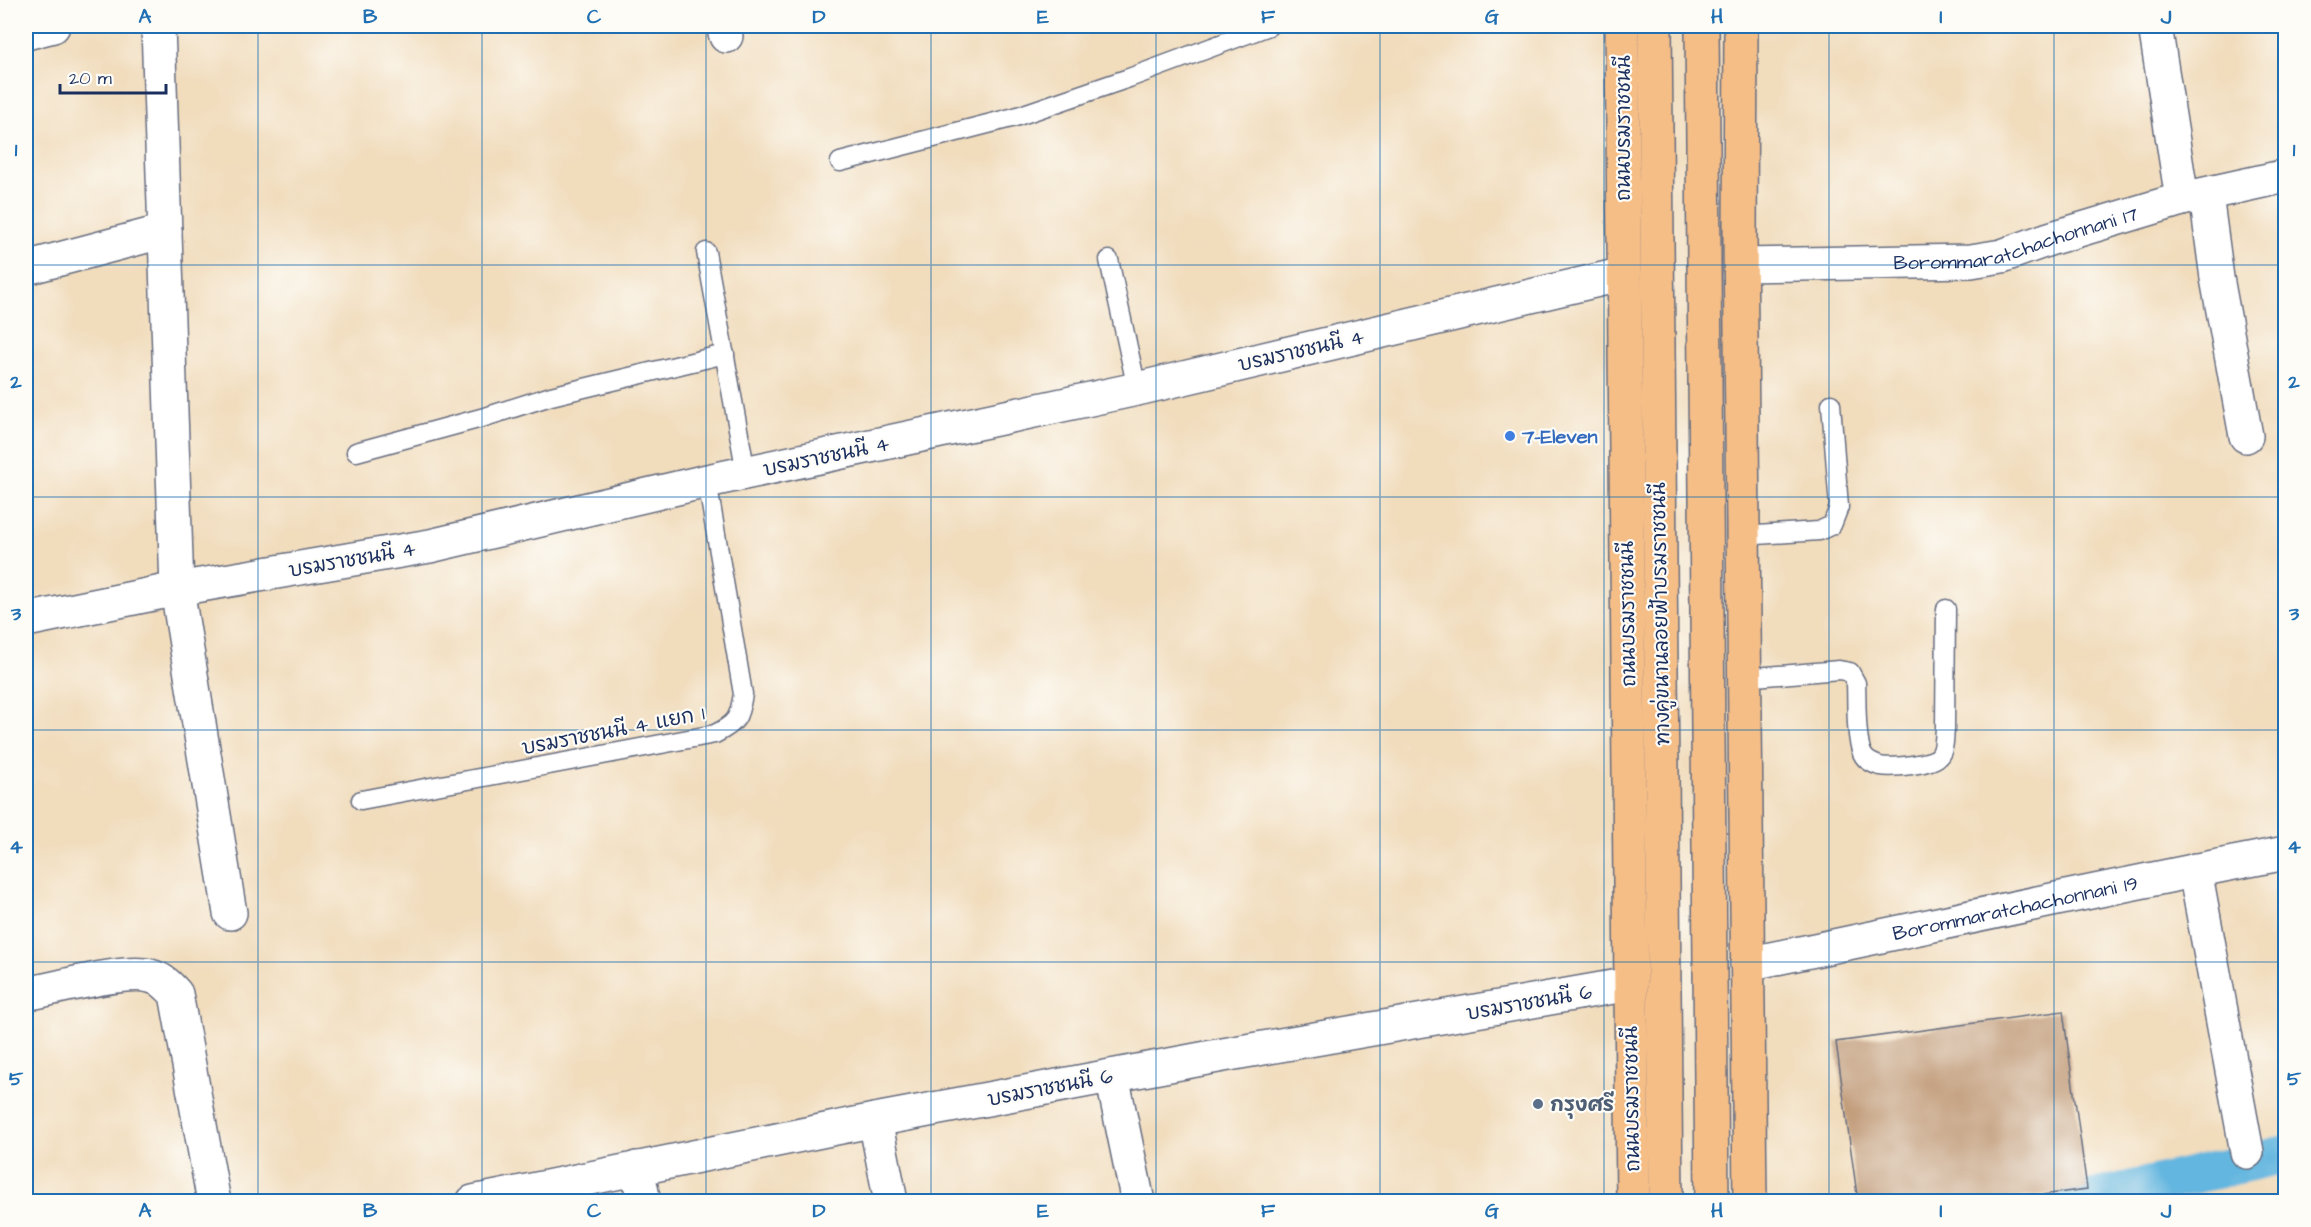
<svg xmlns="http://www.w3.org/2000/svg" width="2311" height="1227" viewBox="0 0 2311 1227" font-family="'Architects Daughter','Playpen Sans Thai',sans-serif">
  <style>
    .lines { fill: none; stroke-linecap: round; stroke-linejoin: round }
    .canal { stroke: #64b6df; stroke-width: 38 }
    .building { fill: #c29d7b }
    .service-casing { stroke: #666c7f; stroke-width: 21 }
    .minor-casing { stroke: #666c7f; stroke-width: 36 }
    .primary-casing { stroke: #666c7f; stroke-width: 36 }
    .service { stroke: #fff; stroke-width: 18 }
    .minor { stroke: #fff; stroke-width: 33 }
    .primary { stroke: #f6be87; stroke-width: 33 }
    .grid { fill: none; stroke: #1f6fb2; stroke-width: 1.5; stroke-opacity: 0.55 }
    .shop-dot { fill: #3f7fe0; stroke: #fdfcf7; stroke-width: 2 }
    .service-dot { fill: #5c6f8a; stroke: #fdfcf7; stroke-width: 2 }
    .labels { text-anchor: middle; stroke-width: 4.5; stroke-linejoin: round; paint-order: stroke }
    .street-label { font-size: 20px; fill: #1b2f5e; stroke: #fdfcf7 }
    .shop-label { font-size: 20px; font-weight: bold; fill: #366cbe; stroke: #fdfcf7; text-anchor: start }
    .service-label { font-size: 20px; font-weight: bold; fill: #4e5e75; stroke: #fdfcf7; text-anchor: start }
    .neatline { fill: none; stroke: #1f6fb2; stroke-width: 2 }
    .grid-label { font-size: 20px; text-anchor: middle; font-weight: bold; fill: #1f6fb2 }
  </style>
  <rect width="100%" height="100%" fill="#fdfcf7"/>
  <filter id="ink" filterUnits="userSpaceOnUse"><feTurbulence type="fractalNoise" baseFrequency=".0167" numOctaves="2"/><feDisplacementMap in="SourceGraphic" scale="12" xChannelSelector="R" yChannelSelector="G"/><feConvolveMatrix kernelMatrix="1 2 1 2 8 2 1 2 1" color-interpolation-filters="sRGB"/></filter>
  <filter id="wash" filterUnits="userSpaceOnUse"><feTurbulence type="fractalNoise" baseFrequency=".008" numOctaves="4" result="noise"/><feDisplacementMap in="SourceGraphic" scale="24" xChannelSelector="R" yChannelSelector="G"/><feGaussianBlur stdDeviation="1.35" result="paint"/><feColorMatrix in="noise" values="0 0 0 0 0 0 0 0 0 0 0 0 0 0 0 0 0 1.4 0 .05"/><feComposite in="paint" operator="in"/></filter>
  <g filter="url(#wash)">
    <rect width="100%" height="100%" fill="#f1dcbc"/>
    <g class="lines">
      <!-- canal -->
      <polyline class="canal" points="2076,1202 2286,1154"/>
    </g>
    <g id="blocks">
      <!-- building -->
      <polygon class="building" points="2063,1011 2087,1189 1990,1202 1858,1202 1836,1042"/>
    </g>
  </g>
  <g filter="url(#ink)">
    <use href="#blocks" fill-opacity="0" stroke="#666c7f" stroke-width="1.5"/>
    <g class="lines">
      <!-- service casing -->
      <g class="service-casing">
        <g id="service">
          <polyline points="840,162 1015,117 1129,78 1269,26"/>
          <polyline points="706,252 746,473"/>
          <polyline points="1109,260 1137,389"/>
          <polyline points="356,452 485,417 551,396 725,354"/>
          <polyline points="1742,536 1819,531 1832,525 1839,507 1831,404"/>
          <path d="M 1743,678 L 1839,670 L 1850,672 L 1856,683 C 1857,702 1855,735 1862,753 C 1865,760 1873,764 1880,766 C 1891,768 1932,765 1939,756 C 1945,750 1944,737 1945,729 L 1946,609"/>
          <path d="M 361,800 L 715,734 C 737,723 739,718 743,694 L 707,481"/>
        </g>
      </g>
      <!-- minor casing -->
      <g class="minor-casing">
        <g id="minor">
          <polyline points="158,26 177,589 230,913"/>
          <polyline points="723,26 726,36"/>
          <polyline points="2155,26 2182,199"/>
          <polyline points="26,33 53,26"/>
          <polyline points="2206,195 2217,278 2246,436"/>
          <path id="s1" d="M 1741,265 L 1971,261 L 2002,256 L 2049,239 L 2182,199 L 2286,176"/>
          <polyline points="26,268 165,231"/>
          <polyline points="26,620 177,589 430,546 707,481 1137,389 1624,274"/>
          <polyline points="2195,870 2247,1152"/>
          <path id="s2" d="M 1747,964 C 1927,927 2105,887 2286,853"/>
          <path d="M 26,994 C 53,989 125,969 150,976 C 162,979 168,985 176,994 L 214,1202"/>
          <polyline points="1112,1076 1138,1202"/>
          <polyline points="875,1120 891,1202"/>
          <polyline points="637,1168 644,1202"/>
          <polyline points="473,1202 875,1120 1223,1055 1630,984"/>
        </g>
      </g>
      <!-- primary casing -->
      <g class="primary-casing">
        <g id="primary">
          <polyline points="1622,26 1633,1202"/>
          <polyline points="1655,26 1666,1202"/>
          <polyline points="1702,26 1712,1202"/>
          <polyline points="1741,26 1740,237 1750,1202"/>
        </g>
      </g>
      <!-- service -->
      <use href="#service" class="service"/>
      <!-- minor -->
      <use href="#minor" class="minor"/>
      <!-- primary -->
      <use href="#primary" class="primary"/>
    </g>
  </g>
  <!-- grid -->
  <path class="grid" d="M 258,26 L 258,1202M 482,26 L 482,1202M 706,26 L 706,1202M 931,26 L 931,1202M 1156,26 L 1156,1202M 1380,26 L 1380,1202M 1604,26 L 1604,1202M 1829,26 L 1829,1202M 2054,26 L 2054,1202M 26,265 L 2286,265M 26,497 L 2286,497M 26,730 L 2286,730M 26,962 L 2286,962"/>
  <!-- markers -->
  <circle class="shop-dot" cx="1510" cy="436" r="6"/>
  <circle class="service-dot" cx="1538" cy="1104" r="6"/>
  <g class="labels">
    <!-- street labels -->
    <g class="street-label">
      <text transform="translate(1623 128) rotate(-90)" y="7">ถนนบรมราชชนนี</text>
      <text dy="7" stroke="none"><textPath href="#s1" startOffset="278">Borommaratchachonnani 17</textPath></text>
      <text transform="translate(1301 350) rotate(-13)" y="7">บรมราชชนนี 4</text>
      <text transform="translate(826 456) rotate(-12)" y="7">บรมราชชนนี 4</text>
      <text transform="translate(352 559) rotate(-10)" y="7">บรมราชชนนี 4</text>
      <text transform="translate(1627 614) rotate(-91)" y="7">ถนนบรมราชชนนี</text>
      <text transform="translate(1660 614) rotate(-91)" y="7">ทางคู่ขนานลอยฟ้าบรมราชชนนี</text>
      <text transform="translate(613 730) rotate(-11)" y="7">บรมราชชนนี 4 แยก 1</text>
      <text dy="7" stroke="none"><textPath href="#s2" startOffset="274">Borommaratchachonnani 19</textPath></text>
      <text transform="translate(1529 1002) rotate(-10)" y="7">บรมราชชนนี 6</text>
      <text transform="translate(1050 1087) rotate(-11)" y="7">บรมราชชนนี 6</text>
      <text transform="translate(1631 1099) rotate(-91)" y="7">ถนนบรมราชชนนี</text>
    </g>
    <!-- shop labels -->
    <g class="shop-label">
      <text x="1522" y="443">7-Eleven</text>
    </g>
    <!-- service labels -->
    <g class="service-label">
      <text x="1550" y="1111">กรุงศรี</text>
    </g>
  </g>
  <!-- margin -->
  <rect width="2311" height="1227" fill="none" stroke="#fdfcf7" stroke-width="66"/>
  <!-- scale -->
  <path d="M60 84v9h106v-9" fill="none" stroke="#1b2f5e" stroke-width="3"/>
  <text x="69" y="84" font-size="18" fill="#1b2f5e" stroke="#fdfcf7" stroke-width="4.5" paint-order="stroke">20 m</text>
  <rect x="33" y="33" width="2245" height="1161" class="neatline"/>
  <g class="grid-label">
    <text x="145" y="23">A</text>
    <text x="370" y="23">B</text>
    <text x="594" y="23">C</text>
    <text x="819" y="23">D</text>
    <text x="1043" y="23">E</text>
    <text x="1268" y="23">F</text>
    <text x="1492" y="23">G</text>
    <text x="1717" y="23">H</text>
    <text x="1941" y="23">I</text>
    <text x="2166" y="23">J</text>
    <text x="16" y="156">1</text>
    <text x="2294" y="156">1</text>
    <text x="16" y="388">2</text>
    <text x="2294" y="388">2</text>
    <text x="16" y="620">3</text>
    <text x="2294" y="620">3</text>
    <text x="16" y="853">4</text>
    <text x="2294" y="853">4</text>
    <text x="16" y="1085">5</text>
    <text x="2294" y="1085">5</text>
    <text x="145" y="1217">A</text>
    <text x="370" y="1217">B</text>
    <text x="594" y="1217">C</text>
    <text x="819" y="1217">D</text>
    <text x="1043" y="1217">E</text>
    <text x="1268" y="1217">F</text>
    <text x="1492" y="1217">G</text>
    <text x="1717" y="1217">H</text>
    <text x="1941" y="1217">I</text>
    <text x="2166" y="1217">J</text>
  </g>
</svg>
